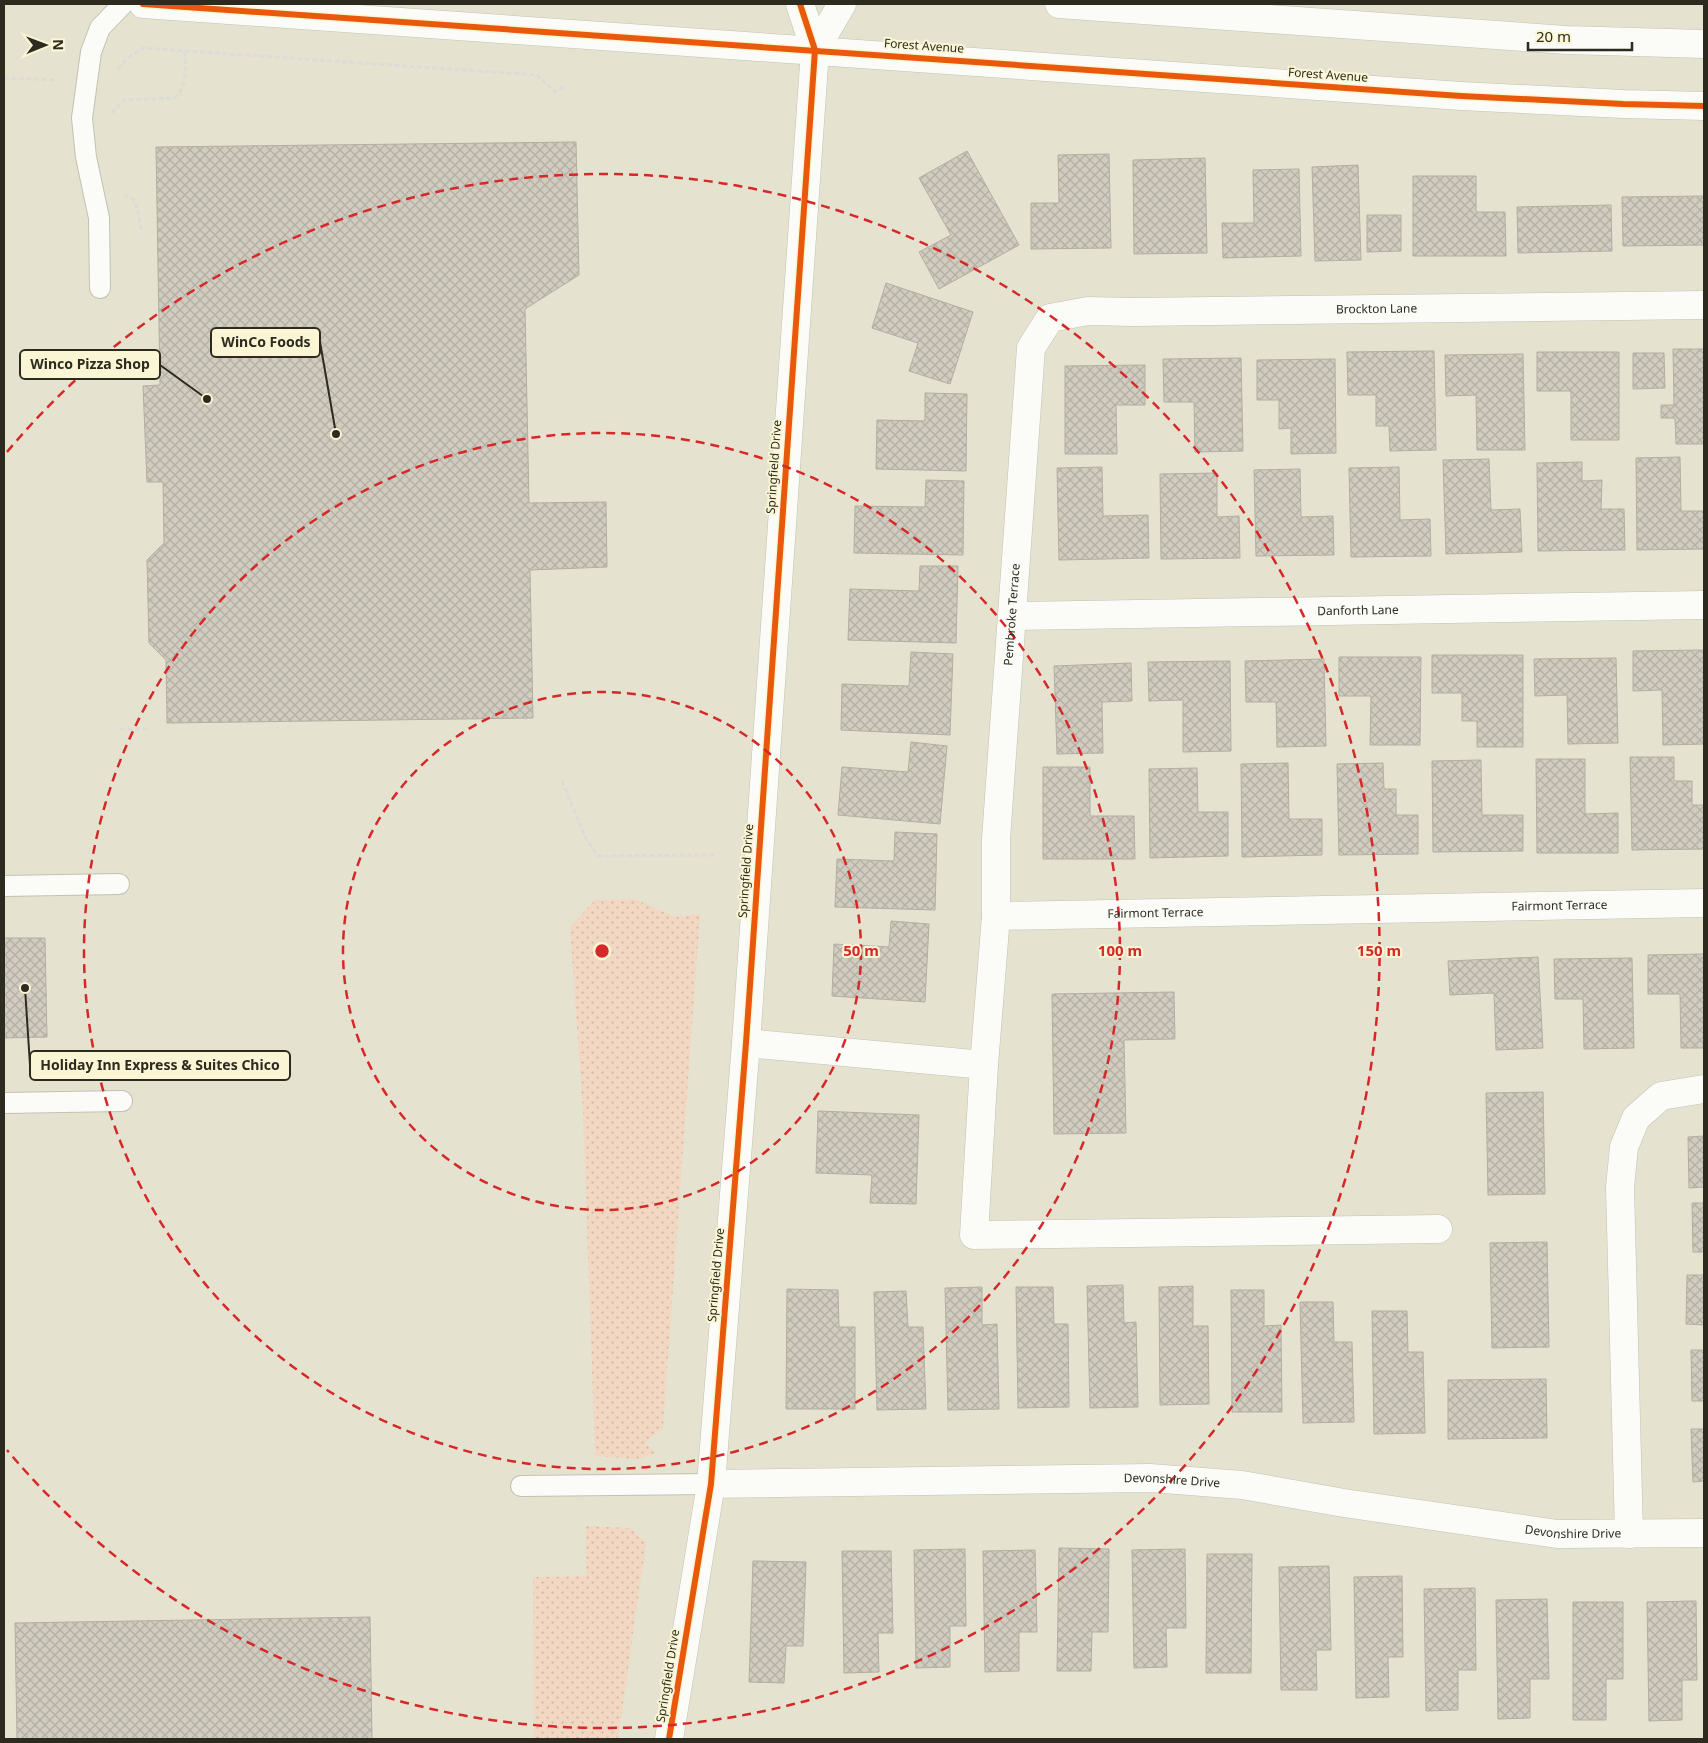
<svg xmlns="http://www.w3.org/2000/svg" width="1708" height="1743" viewBox="0 0 1708 1743" font-family="'Noto Sans',sans-serif">
  <style>
    .grass { fill: url(#grass-dots) }
    .building { fill: url(#building-cross-hatch); stroke: #b3aea1 }
    .lines { fill: none; stroke-linecap: round; stroke-linejoin: round }
    .lane-casing { stroke: #c3c1b2; stroke-width: 22 }
    .street-casing { stroke: #c3c1b2; stroke-width: 29 }
    .secondary-casing { stroke: #c3c1b2; stroke-width: 29 }
    .path { stroke: #dcdbd5; stroke-width: 3; stroke-dasharray: 5 2.5; stroke-linecap: butt }
    .lane { stroke: #fbfbf8; stroke-width: 20 }
    .street { stroke: #fbfbf8; stroke-width: 28 }
    .secondary { stroke: #fbfbf8; stroke-width: 28 }
    .cycleway-casing { stroke: #faf6d5; stroke-width: 9 }
    .cycleway { stroke: #e8590c; stroke-width: 6 }
    .ring { fill: none; stroke: #d62828; stroke-width: 2.5; stroke-dasharray: 9 6 }
    .labels { text-anchor: middle; stroke-width: 4; stroke-linejoin: round; paint-order: stroke }
    .street-label { font-size: 12px; fill: #2d2b1f; stroke: #faf6d5 }
    .centre { fill: #d62828; stroke: #faf6d5; stroke-width: 2.5 }
    .ring-label { font-size: 15px; text-anchor: middle; font-weight: bold; fill: #d62828; stroke: #faf6d5; stroke-width: 4; stroke-linejoin: round; paint-order: stroke }
    .leader { fill: none; stroke: #2d2b1f; stroke-width: 2 }
    .callout-dot { fill: #2d2b1f; stroke: #faf6d5; stroke-width: 2 }
    .callout { fill: #faf6d5; stroke: #2d2b1f; stroke-width: 2 }
    .callout-label { font-size: 14px; text-anchor: middle; font-weight: bold; fill: #2d2b1f }
  </style>
  <defs>
    <pattern id="grass-dots" width="8" height="8" patternUnits="userSpaceOnUse" patternTransform="scale(1.25)"><rect width="8" height="8" fill="#f2d7c2"/><path d="M2 2h.1M6 6h.1" fill="none" stroke="#d0b9a6" stroke-width="1.8" stroke-linecap="round"/></pattern>
    <pattern id="building-cross-hatch" width="8" height="8" patternUnits="userSpaceOnUse" patternTransform="scale(1.25)"><rect width="8" height="8" fill="#d1ccbf"/><path d="M0 0l8 8M0 8l8-8" fill="none" stroke="#b4afa4"/></pattern>
  </defs>
  <rect width="100%" height="100%" fill="#e5e3d0"/>
  <!-- grass -->
  <g class="grass">
    <polygon points="635,899 675,917 700,914 663,1428 645,1443 656,1453 638,1459 595,1456 583,1112 570,927 595,900"/>
    <polygon points="586,1526 630,1528 646,1543 618,1739 534,1739 533,1577 586,1576"/>
  </g>
  <!-- building -->
  <g class="building">
    <polygon points="576,142 579,275 525,309 529,503 606,502 607,567 530,570 533,718 167,723 166,660 149,643 147,560 164,543 163,482 147,482 143,386 160,385 156,147"/>
    <polygon points="967,151 1019,245 939,289 919,252 951,235 919,178"/>
    <polygon points="1109,154 1111,248 1031,249 1031,203 1059,203 1058,155"/>
    <polygon points="1205,158 1207,253 1134,254 1133,160"/>
    <polygon points="1358,165 1361,260 1315,261 1312,167"/>
    <polygon points="1299,169 1301,256 1223,258 1222,223 1254,223 1253,170"/>
    <polygon points="1413,176 1476,176 1476,212 1505,212 1506,256 1413,256"/>
    <polygon points="1704,196 1704,245 1623,246 1622,197"/>
    <polygon points="1611,205 1612,251 1518,253 1517,207"/>
    <polygon points="1367,215 1401,215 1401,251 1367,252"/>
    <polygon points="886,283 973,312 950,384 909,371 918,343 872,328"/>
    <polygon points="1673,349 1704,349 1704,444 1676,444 1675,418 1661,418 1661,405 1674,405"/>
    <polygon points="1434,351 1436,450 1390,451 1389,426 1376,426 1376,395 1348,395 1347,352"/>
    <polygon points="1537,352 1619,352 1619,440 1571,440 1571,391 1537,391"/>
    <polygon points="1633,353 1664,353 1665,388 1633,389"/>
    <polygon points="1523,354 1525,450 1477,450 1476,395 1446,396 1445,355"/>
    <polygon points="1241,358 1243,451 1195,452 1194,402 1164,402 1163,359"/>
    <polygon points="1335,359 1336,453 1291,454 1291,428 1279,429 1279,400 1257,400 1257,360"/>
    <polygon points="1145,365 1145,405 1116,405 1117,454 1065,454 1065,366"/>
    <polygon points="925,393 967,394 966,471 876,469 877,420 925,421"/>
    <polygon points="1680,457 1681,511 1704,511 1704,549 1637,550 1636,458"/>
    <polygon points="1489,459 1491,510 1520,509 1522,552 1446,554 1443,460"/>
    <polygon points="1582,462 1582,481 1602,480 1601,509 1624,509 1625,550 1538,551 1537,463"/>
    <polygon points="1102,467 1103,516 1148,515 1149,558 1059,560 1057,468"/>
    <polygon points="1399,467 1400,520 1430,519 1431,556 1351,557 1349,468"/>
    <polygon points="1300,469 1301,517 1333,516 1334,555 1256,556 1254,470"/>
    <polygon points="1217,473 1217,517 1239,516 1240,558 1161,559 1160,474"/>
    <polygon points="926,480 964,481 963,555 854,553 855,506 925,507"/>
    <polygon points="920,566 958,566 956,643 848,640 850,589 919,591"/>
    <polygon points="1704,650 1704,744 1663,745 1662,690 1633,691 1633,651"/>
    <polygon points="911,652 953,654 950,735 841,730 842,684 909,686"/>
    <polygon points="1432,655 1523,655 1523,747 1477,747 1477,721 1462,721 1462,693 1432,693"/>
    <polygon points="1339,657 1421,657 1420,745 1370,745 1371,696 1339,696"/>
    <polygon points="1616,658 1618,743 1568,744 1567,695 1535,696 1534,659"/>
    <polygon points="1324,659 1326,746 1277,747 1276,702 1246,702 1245,661"/>
    <polygon points="1230,661 1231,751 1183,752 1183,700 1149,701 1148,662"/>
    <polygon points="1131,663 1132,701 1102,702 1103,753 1057,754 1054,666"/>
    <polygon points="911,742 947,746 940,824 838,815 842,767 908,772"/>
    <polygon points="1630,757 1674,757 1674,781 1692,781 1692,805 1704,805 1704,849 1632,850"/>
    <polygon points="1536,759 1585,759 1585,814 1618,813 1618,853 1537,853"/>
    <polygon points="1481,760 1482,815 1523,815 1523,851 1433,852 1432,761"/>
    <polygon points="1288,763 1289,819 1322,819 1322,855 1242,857 1241,764"/>
    <polygon points="1383,763 1384,789 1396,789 1396,815 1418,815 1418,854 1339,855 1337,764"/>
    <polygon points="1043,767 1090,767 1090,816 1134,816 1135,859 1043,859"/>
    <polygon points="1197,768 1198,812 1228,812 1228,856 1150,858 1149,769"/>
    <polygon points="895,832 937,834 935,910 835,907 837,859 894,861"/>
    <polygon points="891,921 929,924 925,1002 832,996 834,944 889,947"/>
    <polygon points="4,938 45,938 47,1037 4,1038"/>
    <polygon points="1704,954 1704,1048 1681,1048 1680,994 1648,994 1648,955"/>
    <polygon points="1538,957 1543,1048 1496,1050 1494,993 1450,995 1448,961"/>
    <polygon points="1632,958 1634,1048 1584,1049 1583,999 1555,999 1554,959"/>
    <polygon points="1174,992 1175,1039 1124,1040 1126,1133 1054,1134 1052,994"/>
    <polygon points="1543,1092 1545,1194 1488,1195 1486,1093"/>
    <polygon points="818,1111 919,1115 916,1204 870,1203 872,1175 816,1173"/>
    <polygon points="1704,1136 1704,1187 1689,1188 1688,1137"/>
    <polygon points="1692,1203 1704,1203 1704,1252 1693,1252"/>
    <polygon points="1547,1242 1549,1347 1492,1348 1490,1243"/>
    <polygon points="1687,1275 1704,1275 1704,1325 1686,1324"/>
    <polygon points="1123,1285 1124,1323 1136,1322 1138,1407 1090,1408 1087,1286"/>
    <polygon points="1193,1286 1193,1326 1208,1326 1209,1404 1160,1405 1159,1287"/>
    <polygon points="982,1287 982,1325 997,1324 999,1409 948,1410 945,1288"/>
    <polygon points="1016,1287 1053,1287 1054,1324 1068,1324 1069,1407 1018,1408"/>
    <polygon points="787,1289 838,1290 839,1327 855,1327 855,1409 786,1409"/>
    <polygon points="1231,1290 1264,1290 1264,1326 1281,1325 1282,1412 1232,1412"/>
    <polygon points="906,1291 908,1327 923,1327 926,1409 877,1410 874,1292"/>
    <polygon points="1300,1302 1333,1302 1334,1342 1352,1342 1354,1422 1303,1423"/>
    <polygon points="1372,1311 1407,1311 1408,1352 1423,1352 1425,1433 1374,1434"/>
    <polygon points="1691,1350 1704,1350 1704,1401 1692,1401"/>
    <polygon points="1546,1379 1547,1438 1448,1439 1448,1380"/>
    <polygon points="1691,1429 1704,1429 1704,1481 1693,1482"/>
    <polygon points="1059,1548 1109,1549 1108,1632 1092,1632 1091,1671 1057,1671"/>
    <polygon points="965,1549 966,1626 950,1626 950,1667 916,1668 914,1550"/>
    <polygon points="1185,1549 1186,1628 1166,1628 1167,1667 1134,1668 1132,1550"/>
    <polygon points="1035,1550 1037,1632 1019,1632 1019,1671 985,1672 983,1551"/>
    <polygon points="842,1551 891,1551 893,1633 878,1633 879,1672 844,1673"/>
    <polygon points="1207,1554 1252,1554 1251,1673 1206,1673"/>
    <polygon points="753,1561 806,1562 803,1646 786,1646 784,1683 749,1682"/>
    <polygon points="1329,1566 1331,1650 1316,1650 1317,1690 1281,1690 1279,1567"/>
    <polygon points="1402,1576 1403,1657 1388,1657 1389,1697 1356,1698 1354,1577"/>
    <polygon points="1475,1588 1476,1670 1458,1670 1458,1710 1426,1711 1424,1589"/>
    <polygon points="1547,1599 1549,1679 1530,1679 1530,1718 1498,1719 1496,1600"/>
    <polygon points="1696,1601 1697,1680 1682,1680 1682,1720 1649,1721 1647,1602"/>
    <polygon points="1573,1602 1623,1602 1623,1679 1606,1679 1606,1720 1573,1720"/>
    <polygon points="370,1617 372,1739 17,1739 15,1623"/>
  </g>
  <g class="lines">
    <!-- lane casing -->
    <g class="lane-casing">
      <g id="lane">
        <polyline points="100,288 99,218 86,157 82,118 91,52 100,28 123,4"/>
        <polyline points="4,886 119,884"/>
        <polyline points="4,1103 122,1101"/>
        <polyline points="521,1486 711,1484"/>
      </g>
    </g>
    <!-- street casing -->
    <g class="street-casing">
      <g id="street">
        <polyline points="815,50 842,4"/>
        <path id="s1" d="M 1012,616 L 1704,605"/>
        <path id="s2" d="M 996,916 L 996,839 L 1031,348 L 1050,318 L 1088,311 L 1133,312 L 1704,305"/>
        <path id="s3" d="M 746,1043 L 984,1065 L 996,916 L 1704,903"/>
        <polyline points="984,1065 974,1235 1438,1229"/>
        <path id="s4" d="M 711,1484 L 1150,1478 L 1242,1485 L 1344,1503 L 1557,1534 L 1704,1533"/>
        <polyline points="1629,1534 1620,1187 1624,1147 1636,1118 1661,1096 1704,1089"/>
        <polyline points="669,1739 711,1484 746,1043 815,50 800,4"/>
      </g>
    </g>
    <!-- secondary casing -->
    <g class="secondary-casing">
      <g id="secondary">
        <polyline points="143,4 1461,96 1623,104 1704,106"/>
        <polyline points="1059,4 1566,40 1704,44"/>
      </g>
    </g>
    <!-- path -->
    <g class="path">
      <polyline points="118,69 129,57 143,48 537,75 555,92 565,86"/>
      <polyline points="4,78 58,80"/>
      <path d="M 112,113 L 124,100 L 174,98 C 188,88 185,66 185,50"/>
      <polyline points="124,195 135,200 142,232"/>
      <polyline points="120,729 149,729"/>
      <polyline points="562,781 586,839 598,856 715,855"/>
    </g>
    <!-- lane -->
    <use href="#lane" class="lane"/>
    <!-- street -->
    <use href="#street" class="street"/>
    <!-- secondary -->
    <use href="#secondary" class="secondary"/>
    <!-- cycleway casing -->
    <g class="cycleway-casing">
      <g id="cycleway">
        <polyline points="143,4 1461,96 1623,104 1704,106"/>
        <polyline points="669,1739 711,1484 746,1043 815,50 800,4"/>
      </g>
    </g>
    <!-- cycleway -->
    <use href="#cycleway" class="cycleway"/>
  </g>
  <!-- distance rings -->
  <g class="ring">
    <circle cx="602" cy="951" r="259"/>
    <circle cx="602" cy="951" r="518"/>
    <path d="M7 452A777 777 0 1 1 7 1450"/>
  </g>
  <g class="labels">
    <!-- street labels -->
    <g class="street-label">
      <text transform="translate(924 46) rotate(4)" y="4">Forest Avenue</text>
      <text transform="translate(1328 75) rotate(4)" y="4">Forest Avenue</text>
      <text dy="4" stroke="none"><textPath href="#s2" startOffset="932">Brockton Lane</textPath></text>
      <text transform="translate(774 467) rotate(-86)" y="4">Springfield Drive</text>
      <text dy="4" stroke="none"><textPath href="#s1" startOffset="346">Danforth Lane</textPath></text>
      <text dy="4" stroke="none"><textPath href="#s2" startOffset="302">Pembroke Terrace</textPath></text>
      <text transform="translate(746 871) rotate(-86)" y="4">Springfield Drive</text>
      <text dy="4" stroke="none"><textPath href="#s3" startOffset="952">Fairmont Terrace</textPath></text>
      <text dy="4" stroke="none"><textPath href="#s3" startOffset="548">Fairmont Terrace</textPath></text>
      <text transform="translate(716 1275) rotate(-85)" y="4">Springfield Drive</text>
      <text dy="4" stroke="none"><textPath href="#s4" startOffset="461">Devonshire Drive</textPath></text>
      <text dy="4" stroke="none"><textPath href="#s4" startOffset="866">Devonshire Drive</textPath></text>
      <text transform="translate(668 1676) rotate(-81)" y="4">Springfield Drive</text>
    </g>
  </g>
  <circle cx="602" cy="951" r="8" class="centre"/>
  <g class="ring-label">
    <text x="861" y="956">50 m</text>
    <text x="1120" y="956">100 m</text>
    <text x="1379" y="956">150 m</text>
  </g>
  <!-- callouts -->
  <path class="leader" d="M336 434L320 342M207 399L160 365M25 988L30 1065"/>
  <g class="callout-dot">
    <circle cx="336" cy="434" r="5"/>
    <circle cx="207" cy="399" r="5"/>
    <circle cx="25" cy="988" r="5"/>
  </g>
  <g class="callout">
    <rect x="211" y="328" width="109" height="29" rx="5"/>
    <rect x="20" y="350" width="140" height="29" rx="5"/>
    <rect x="30" y="1051" width="260" height="29" rx="5"/>
  </g>
  <g class="callout-label">
    <text x="266" y="347">WinCo Foods</text>
    <text x="90" y="369">Winco Pizza Shop</text>
    <text x="160" y="1070">Holiday Inn Express &amp; Suites Chico</text>
  </g>
  <!-- border -->
  <rect width="1708" height="1743" fill="none" stroke="#2d2b1f" stroke-width="10"/>
  <!-- north arrow -->
  <g transform="translate(45 45) rotate(89)" stroke="#faf6d5" stroke-width="4" paint-order="stroke">
  <path d="M0-4L9 19L0 12L-9 19Z" fill="#2d2b1f"/>
  <text y="-8" font-size="14" font-weight="bold" text-anchor="middle" fill="#2d2b1f">N</text>
  </g>
  <!-- scale -->
  <path d="M1528 42v8h104v-8" fill="none" stroke="#2d2b1f" stroke-width="2.5"/>
  <text x="1536" y="42" font-size="15" fill="#2d2b1f" stroke="#faf6d5" stroke-width="4" paint-order="stroke">20 m</text>
</svg>
